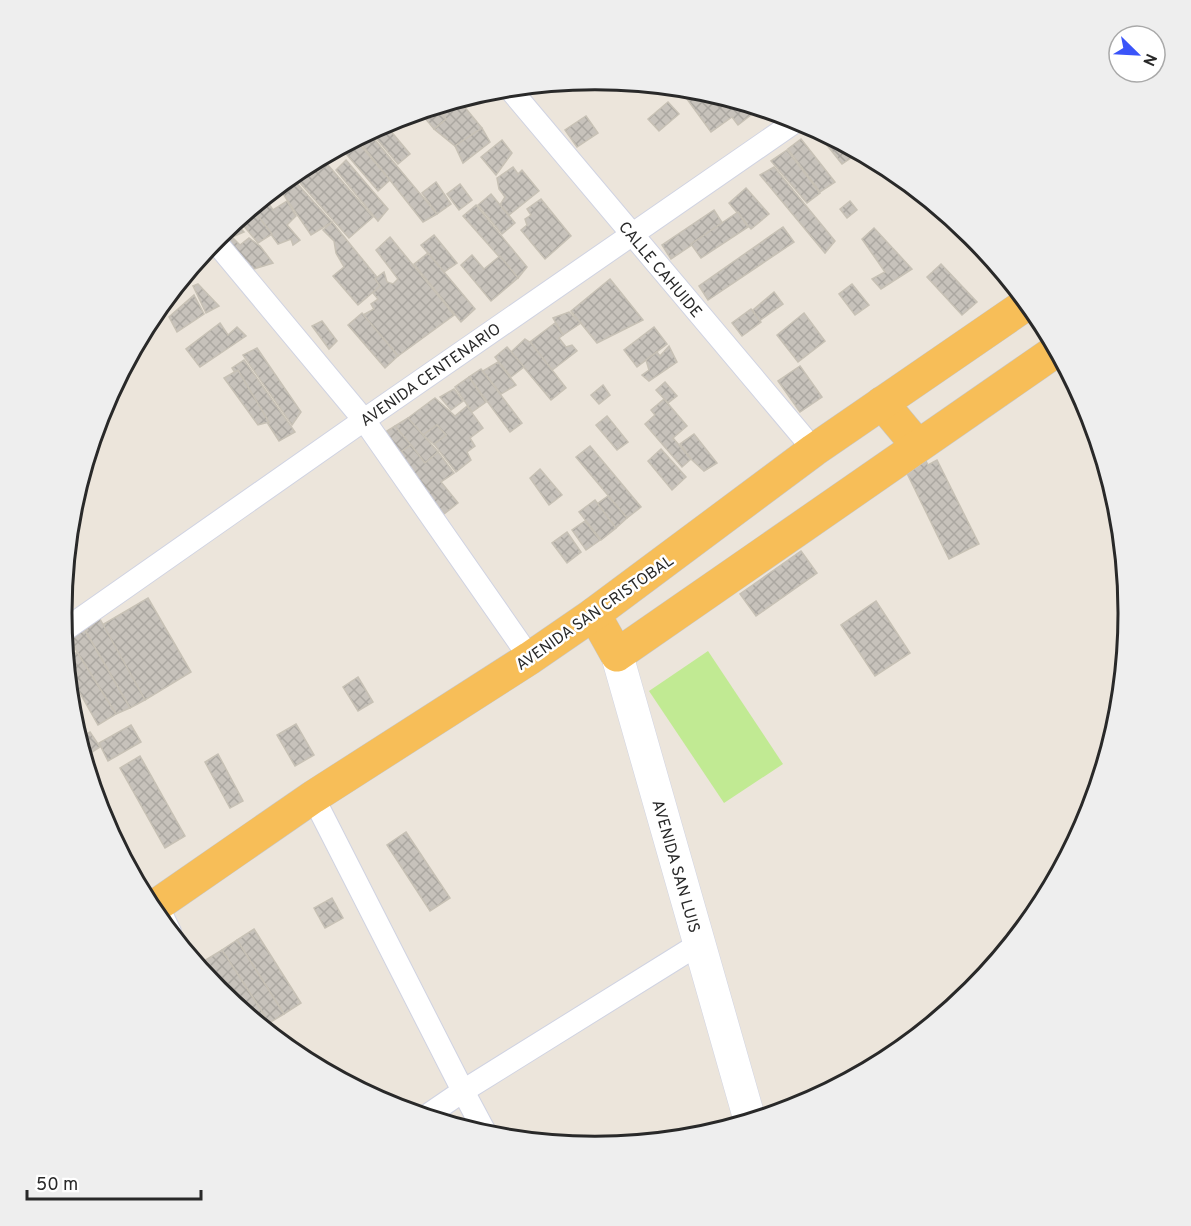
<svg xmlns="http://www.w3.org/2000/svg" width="1191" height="1226" viewBox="0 0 1191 1226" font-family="Overpass,sans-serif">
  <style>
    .pitch { fill: #c1ea93 }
    .building { fill: url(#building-cross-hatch); stroke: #c7c1b5; stroke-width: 1.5 }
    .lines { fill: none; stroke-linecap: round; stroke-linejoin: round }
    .minor-casing { stroke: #d0d3e2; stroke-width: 24 }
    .secondary-casing { stroke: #d0d3e2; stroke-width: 33 }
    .trunk-casing { stroke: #c7c7c7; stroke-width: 34 }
    .minor { stroke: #fff; stroke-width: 22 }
    .secondary { stroke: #fff; stroke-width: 32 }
    .trunk { stroke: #f7be58; stroke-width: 33 }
    .labels { text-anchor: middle; stroke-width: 5; stroke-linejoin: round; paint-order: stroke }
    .street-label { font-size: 16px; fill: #292929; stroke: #fff }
    .rim { fill: none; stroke: #292929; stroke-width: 3 }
  </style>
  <defs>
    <pattern id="building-cross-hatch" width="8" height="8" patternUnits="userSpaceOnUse" patternTransform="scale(1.5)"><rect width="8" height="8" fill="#c7c2bb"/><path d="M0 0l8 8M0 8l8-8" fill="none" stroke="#aba7a1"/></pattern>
  </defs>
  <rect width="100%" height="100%" fill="#ece5db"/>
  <!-- pitch -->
  <polygon class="pitch" points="708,651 783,764 724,803 649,691"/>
  <!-- building -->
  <g class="building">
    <polygon points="693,89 744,103 752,114 738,125 732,117 711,132 684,95"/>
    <polygon points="458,99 482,128 455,146 434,129 446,119 435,106"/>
    <polygon points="668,102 679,114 659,131 648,119"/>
    <polygon points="435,106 446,119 434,129 419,111"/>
    <polygon points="420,111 402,122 398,118"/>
    <polygon points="586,116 598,133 577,147 565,130"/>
    <polygon points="384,123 410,154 398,164 370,131"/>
    <polygon points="482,128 490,142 463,163 455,146"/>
    <polygon points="370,134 437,214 423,222 359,141"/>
    <polygon points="827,134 849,146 855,155 842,164 822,139"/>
    <polygon points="355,139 390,180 378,191 342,149"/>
    <polygon points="801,139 835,182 820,192 788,149"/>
    <polygon points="502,140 512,153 496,175 481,157"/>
    <polygon points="848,145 868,156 861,162"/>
    <polygon points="787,150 820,193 807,203 771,161"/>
    <polygon points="321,157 373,217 349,238 292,174"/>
    <polygon points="346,160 388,209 378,221 336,170"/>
    <polygon points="513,167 518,174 522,170 539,191 509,215 500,205 505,197 499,189 497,178"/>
    <polygon points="774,167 835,241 825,253 760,175"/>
    <polygon points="889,168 892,169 909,183 904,187"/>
    <polygon points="292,178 332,222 311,235 279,188"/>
    <polygon points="436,182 451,204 437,214 422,193"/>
    <polygon points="460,184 472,200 459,210 447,194"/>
    <polygon points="746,188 769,214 751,229 729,203"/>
    <polygon points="491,194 515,223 502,234 478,205"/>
    <polygon points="265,198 273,210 287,201 296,216 287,225 300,240 293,245 291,239 278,244 252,208"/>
    <polygon points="541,199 571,236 545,259 521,230 527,225 525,219 531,215 527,209"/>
    <polygon points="850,201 857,210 847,218 840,209"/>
    <polygon points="476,205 527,267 518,278 463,216"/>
    <polygon points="252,208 272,234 258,243 238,219"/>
    <polygon points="714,210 723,224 671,259 662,245"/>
    <polygon points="738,212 748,227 701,258 691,244"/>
    <polygon points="235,222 244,232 232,237 240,245 249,238 260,246 273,263 247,271 218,235"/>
    <polygon points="332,222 376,276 380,286 358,305 333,276 344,267 336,253 334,241 323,230"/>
    <polygon points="783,227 794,242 708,300 699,286"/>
    <polygon points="874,228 912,269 881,289 872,279 885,272 862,239"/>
    <polygon points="434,235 457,263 444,272 421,245"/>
    <polygon points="390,237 454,315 398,356 363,315 374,309 371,304 378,299 373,293 380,286 375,279 384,272 387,282 393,284 398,279 376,250"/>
    <polygon points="428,253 475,309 461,322 414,264"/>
    <polygon points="472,255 484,269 500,256 518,278 491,301 461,265"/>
    <polygon points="941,264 977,302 962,315 927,277"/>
    <polygon points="610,279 643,320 597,343 571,311"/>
    <polygon points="198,284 219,306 206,313 193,286"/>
    <polygon points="852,284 869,305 855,315 839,294"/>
    <polygon points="774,292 783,304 759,321 753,310"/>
    <polygon points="194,295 204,314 177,332 169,317"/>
    <polygon points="751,309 761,322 742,336 732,323"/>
    <polygon points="569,312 581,323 563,335 553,318"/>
    <polygon points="362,313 398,356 385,368 348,325"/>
    <polygon points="804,313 825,341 798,362 777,335"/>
    <polygon points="322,321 337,341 329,349 312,326"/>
    <polygon points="220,323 228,335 237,327 246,336 200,367 186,349"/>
    <polygon points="555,323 563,335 559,338 566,347 572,345 577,351 551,371 530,342"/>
    <polygon points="654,327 667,344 637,367 624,350"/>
    <polygon points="525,339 531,343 566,388 551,400 511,352"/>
    <polygon points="669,346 677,362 649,381 642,375 649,370 646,360 657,352 660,356"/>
    <polygon points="507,347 524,367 511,377 495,357"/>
    <polygon points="257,348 301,412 292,425 243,355"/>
    <polygon points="244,360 295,432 279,441 232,368"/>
    <polygon points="498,362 516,385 501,394 483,371"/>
    <polygon points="800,366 822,397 800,412 778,381"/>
    <polygon points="481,369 522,423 510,432 469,377"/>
    <polygon points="238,370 269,422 258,425 224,378"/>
    <polygon points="469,377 486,402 472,412 455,387"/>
    <polygon points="665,382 677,396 668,403 656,390"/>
    <polygon points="603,385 610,395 599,404 591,395"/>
    <polygon points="454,389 463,401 451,410 440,397"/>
    <polygon points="435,398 455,416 467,406 483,428 470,438 475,446 467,452 471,460 456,472 434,444 446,435 437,425 423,435 408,418"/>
    <polygon points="664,399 687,426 673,438 691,459 682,467 645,424 655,415 651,410"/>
    <polygon points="607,416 628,442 617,450 596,425"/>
    <polygon points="408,418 438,452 425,463 395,426"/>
    <polygon points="437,425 446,435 434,444 423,435"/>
    <polygon points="395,426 411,445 395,456 379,436"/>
    <polygon points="694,434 717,463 704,471 691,459 680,444"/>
    <polygon points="411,445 425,463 438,452 454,473 441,482 458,503 444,514 395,456"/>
    <polygon points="590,446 641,507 627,518 576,457"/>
    <polygon points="661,449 686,477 672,490 648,461"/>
    <polygon points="922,453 928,465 937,460 979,544 949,559 902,463"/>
    <polygon points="540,469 562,495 549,505 530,478"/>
    <polygon points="608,496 627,518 616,528 597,504"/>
    <polygon points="595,500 616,528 601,540 579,512"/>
    <polygon points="585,521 600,540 586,550 572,530"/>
    <polygon points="567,532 581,552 567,563 552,543"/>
    <polygon points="801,551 817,573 756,616 740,594"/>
    <polygon points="148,598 191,672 145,700 102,625"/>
    <polygon points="876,601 910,653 875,676 841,625"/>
    <polygon points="100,619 145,700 130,708 85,630"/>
    <polygon points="83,627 130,708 116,714 77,652 67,632"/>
    <polygon points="77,652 116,714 98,725 67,670 66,660"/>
    <polygon points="358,677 373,702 358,711 343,687"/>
    <polygon points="296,724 314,755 295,766 277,735"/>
    <polygon points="131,725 141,742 108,761 99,743"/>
    <polygon points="90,732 100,747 84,757 79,739"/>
    <polygon points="218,754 243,801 230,808 205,762"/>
    <polygon points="140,756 185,836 165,848 120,768"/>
    <polygon points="406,832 450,898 430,911 387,845"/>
    <polygon points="332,898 343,918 325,928 314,908"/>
    <polygon points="254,929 301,1003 284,1014 237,940"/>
    <polygon points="237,940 284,1014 269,1023 222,950"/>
    <polygon points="222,950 265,1016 256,1022 218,990 199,964"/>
  </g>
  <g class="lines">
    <!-- minor casing -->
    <g class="minor-casing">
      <g id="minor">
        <polyline points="509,88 814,450"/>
        <polyline points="214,240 364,420 530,658"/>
        <polyline points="63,631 364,420 799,119"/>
        <polyline points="313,797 463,1091 487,1136"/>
        <polyline points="157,905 170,932"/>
        <polyline points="425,1117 463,1091 699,944"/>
      </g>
    </g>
    <!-- secondary casing -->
    <g class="secondary-casing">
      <polyline id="secondary" points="617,655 750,1121"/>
    </g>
    <!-- trunk casing -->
    <g class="trunk-casing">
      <g id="trunk">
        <polyline points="882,403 917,445"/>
        <polyline points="594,614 617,655 1057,350"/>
        <polyline points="151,909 313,797 530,658 594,614 814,450 1028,303"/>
      </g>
    </g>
    <!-- minor -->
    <use href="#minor" class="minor"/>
    <!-- secondary -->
    <use href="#secondary" class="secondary"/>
    <!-- trunk -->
    <use href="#trunk" class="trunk"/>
  </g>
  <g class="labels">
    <!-- street labels -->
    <g class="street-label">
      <text transform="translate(661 269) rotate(50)" y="6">CALLE CAHUIDE</text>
      <text transform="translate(430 374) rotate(-35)" y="6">AVENIDA CENTENARIO</text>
      <text transform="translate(594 612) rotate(-35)" y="6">AVENIDA SAN CRISTOBAL</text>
      <text transform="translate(677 866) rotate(74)" y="6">AVENIDA SAN LUIS</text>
    </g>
  </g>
  <!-- crop -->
  <path d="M0 0H1191V1226H0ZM72 613a523 523 0 1 1 1046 0a523 523 0 1 1-1046 0Z" fill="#eee" fill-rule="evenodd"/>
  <path class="rim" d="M72 613a523 523 0 1 1 1046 0a523 523 0 1 1-1046 0Z"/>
  <!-- north arrow -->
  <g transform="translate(1137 54) rotate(114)"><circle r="28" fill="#ffffff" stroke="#a9a9a9" stroke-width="1.5"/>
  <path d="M0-4.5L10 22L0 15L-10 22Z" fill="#3a54f9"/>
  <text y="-9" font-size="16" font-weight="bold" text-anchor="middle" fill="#292929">N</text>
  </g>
  <!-- scale -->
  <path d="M27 1190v9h174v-9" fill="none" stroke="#292929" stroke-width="3"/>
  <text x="36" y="1190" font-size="18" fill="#292929" stroke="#ffffff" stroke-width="4.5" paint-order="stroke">50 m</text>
</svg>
